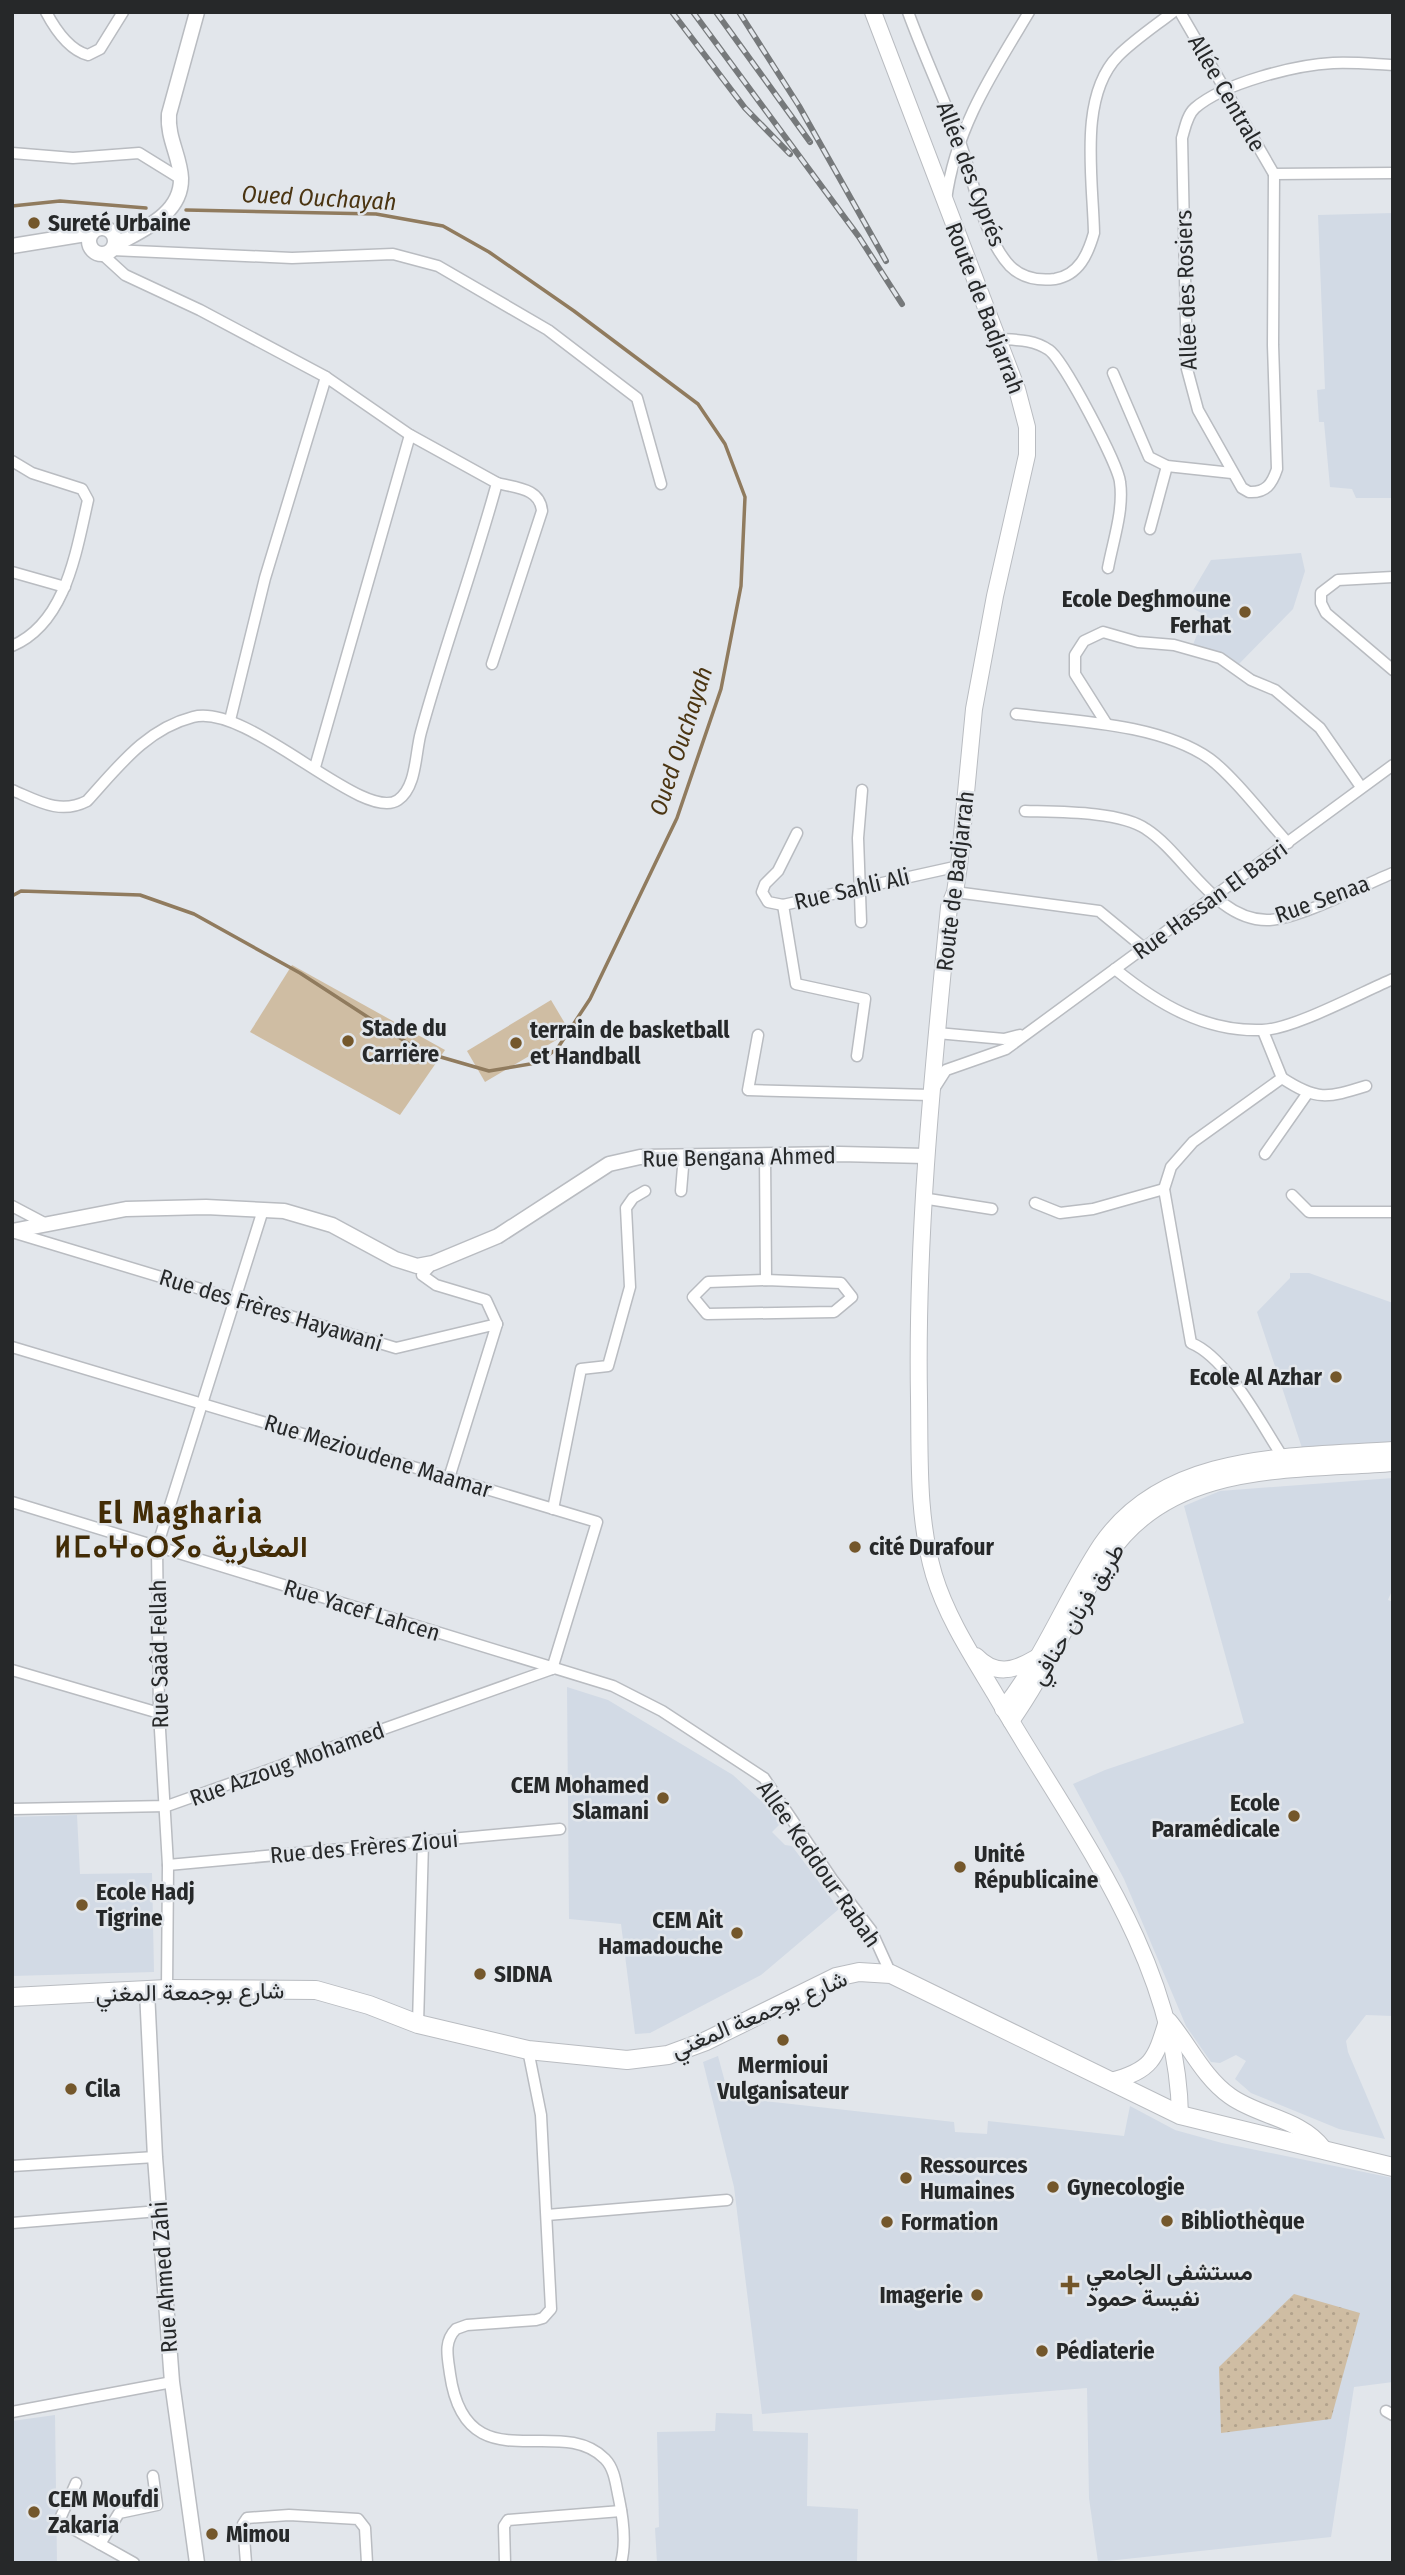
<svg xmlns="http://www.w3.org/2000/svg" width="1405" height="2575" viewBox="0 0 1405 2575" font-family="'Fira Sans Condensed',Vazirmatn,'Noto Sans Tifinagh',sans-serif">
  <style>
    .built { fill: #d2dae5 }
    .grass { fill: url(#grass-dots) }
    .park { fill: #cfbda3 }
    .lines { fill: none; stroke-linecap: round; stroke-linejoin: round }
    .stream { stroke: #907b5e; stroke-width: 3.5 }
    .minor-casing { stroke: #b9bcc1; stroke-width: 13 }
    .tertiary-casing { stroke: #b9bcc1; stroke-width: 17 }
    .secondary-casing { stroke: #b9bcc1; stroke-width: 18 }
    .primary-casing { stroke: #b9bcc1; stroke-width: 20 }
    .minor { stroke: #fff; stroke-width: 10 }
    .tertiary { stroke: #fff; stroke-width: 14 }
    .secondary { stroke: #fff; stroke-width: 16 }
    .primary { stroke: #fff; stroke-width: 18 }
    .rail-casing { stroke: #76797b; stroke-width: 6 }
    .rail { stroke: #e2e6eb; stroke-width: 3.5; stroke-dasharray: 10; stroke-linecap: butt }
    .poi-dot { fill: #74572b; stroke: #e2e6eb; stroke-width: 2.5 }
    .labels { text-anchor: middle; stroke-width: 5; stroke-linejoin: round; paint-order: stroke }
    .street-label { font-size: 23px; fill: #262829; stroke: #e2e6eb }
    .poi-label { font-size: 23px; font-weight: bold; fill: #262829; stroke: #e2e6eb; text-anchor: start }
    .water-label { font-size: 24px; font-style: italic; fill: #4b3512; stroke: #e2e6eb }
    .district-label { font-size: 30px; font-weight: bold; letter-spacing: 2px; fill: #422c06; stroke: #e2e6eb }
  </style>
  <defs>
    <pattern id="grass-dots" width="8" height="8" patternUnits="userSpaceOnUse" patternTransform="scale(1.75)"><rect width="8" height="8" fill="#cfbda3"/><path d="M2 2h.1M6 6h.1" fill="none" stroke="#b2a28c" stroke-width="1.8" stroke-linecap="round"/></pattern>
  </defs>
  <rect width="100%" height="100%" fill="#e2e6eb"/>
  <!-- built -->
  <g class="built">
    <polygon points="1393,213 1393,498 1356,498 1352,489 1330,487 1324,422 1319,422 1317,390 1325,389 1318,215"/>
    <polygon points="1301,553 1305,571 1293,609 1236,667 1192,647 1205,615 1185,604 1211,560"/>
    <polygon points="1290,1273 1309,1273 1393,1303 1393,1442 1302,1448 1257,1312 1290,1278"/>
    <polygon points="1393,1478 1393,1588 1388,1600 1393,1602 1393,2016 1366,2015 1346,2041 1348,2052 1385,2139 1339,2129 1251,2093 1235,2079 1246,2061 1236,2055 1220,2063 1211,2062 1186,2026 1124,1879 1073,1784 1105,1770 1244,1723 1184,1506 1220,1491"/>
    <polygon points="567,1687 608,1700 733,1775 783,1821 772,1832 785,1845 792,1846 839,1909 761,1975 650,2033 635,2034 621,1924 569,1919"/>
    <polygon points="77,1815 80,1874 152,1873 154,1972 12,1976 12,1817"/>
    <polygon points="718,2056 729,2097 954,2122 955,2132 987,2134 988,2121 1124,2136 1130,2106 1175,2130 1222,2143 1393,2178 1393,2382 1354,2387 1331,2537 1098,2562 1089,2498 1087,2388 762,2414 734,2187 703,2062"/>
    <polygon points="716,2413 752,2414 753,2431 808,2433 807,2506 858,2509 857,2563 657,2563 655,2528 659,2527 657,2432 715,2431"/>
    <polygon points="55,2415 57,2563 12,2563 12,2421"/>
  </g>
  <!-- grass -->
  <polygon class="grass" points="1294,2294 1360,2313 1331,2419 1221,2433 1219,2367"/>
  <!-- park -->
  <g class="park">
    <polygon points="292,965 445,1050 400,1115 250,1032"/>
    <polygon points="551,1000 570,1032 485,1082 467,1051"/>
  </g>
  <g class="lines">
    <!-- stream -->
    <g class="stream">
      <polyline points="12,206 60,201 146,208"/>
      <polyline points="12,896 21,891 140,895 194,914 300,973 420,1051 489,1071 536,1063 557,1049 590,999 677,818 721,689 741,586 745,497 725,444 698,404 574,311 489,252 443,226 376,214 186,210"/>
    </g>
    <!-- minor casing -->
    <g class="minor-casing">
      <g id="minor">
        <path d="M 46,12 C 55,29 69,50 88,55 L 100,49 L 123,12"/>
        <path d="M 908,12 C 924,56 944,98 960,142 C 973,178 984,239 1010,266 C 1022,278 1038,281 1055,279 C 1079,275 1088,254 1094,233 C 1093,179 1078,97 1118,56 C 1134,40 1155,26 1173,12"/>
        <polyline points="1180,12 1274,174"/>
        <polyline points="12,153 73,158 139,153 181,179"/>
        <path d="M 1274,174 L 1273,345 L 1277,469 C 1272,484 1266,493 1249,492 L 1242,488 L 1198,410 L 1187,369 L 1182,138 C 1185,128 1187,115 1195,108 C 1224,83 1295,65 1333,63 C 1353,62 1373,64 1393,65"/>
        <polyline points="1274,174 1393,173"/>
        <path d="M 946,200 C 955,129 993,72 1029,12"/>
        <polyline points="112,250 292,258 393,254 438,266 548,330 637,398 661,484"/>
        <path d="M 997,339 C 1016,340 1033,339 1049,350 C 1063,359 1118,464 1120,482 C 1124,510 1113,541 1108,568"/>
        <polyline points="1113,373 1149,457 1167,466 1232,473"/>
        <path d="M 12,461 L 32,473 L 82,489 L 88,500 C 76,552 66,623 12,646"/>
        <polyline points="1150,529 1167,466"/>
        <polyline points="12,572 65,587"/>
        <polyline points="1393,577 1338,580 1321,593 1321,603 1326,613 1393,670"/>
        <path d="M 492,664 L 542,511 C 540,488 516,488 497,483"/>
        <path d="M 1016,714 C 1075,721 1161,724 1210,759 C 1233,776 1267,820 1288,843"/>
        <polyline points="230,720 265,578 326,377"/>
        <polyline points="1106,723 1075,674 1075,655 1084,641 1103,632 1138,642 1174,645 1220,658 1251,680 1275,690 1320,728 1361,787"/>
        <polyline points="315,767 410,435"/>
        <path d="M 12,790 C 38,801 60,815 87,801 C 118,767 146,729 193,717 C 248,702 363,824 398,800 C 417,787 415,753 421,732 C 444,648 474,567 497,483 L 410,435 L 326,377 L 200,310 L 125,275 L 102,254"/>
        <path d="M 1025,811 C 1057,812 1120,811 1146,829 C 1185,854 1215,921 1268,920 C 1300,919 1361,886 1393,873"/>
        <polyline points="955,892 1099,911 1144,948"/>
        <polyline points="783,905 768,902 762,892 765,884 778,871 797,833"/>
        <polyline points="861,922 858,838 862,790"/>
        <path d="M 1115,969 C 1158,1004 1205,1032 1262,1030 C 1292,1030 1362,992 1393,979"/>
        <polyline points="1263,1031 1282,1078"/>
        <polyline points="937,1033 1004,1039 1020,1035"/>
        <polyline points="758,1035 748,1090 930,1095 946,1070 1006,1049 1393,765"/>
        <polyline points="857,1056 865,999 796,984 783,905 959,866"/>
        <polyline points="1265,1154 1307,1094"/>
        <polyline points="765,1156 766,1280"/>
        <polyline points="681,1191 684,1155"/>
        <polyline points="1292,1195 1309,1212 1393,1212"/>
        <polyline points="922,1198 992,1209"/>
        <polyline points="1035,1203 1060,1213 1093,1209 1164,1189"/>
        <polyline points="12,1206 48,1225"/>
        <polyline points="12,1232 396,1348 497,1324 449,1478"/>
        <polyline points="433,1263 422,1275 436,1285 486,1300 497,1324"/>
        <polygon points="766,1280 841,1283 852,1297 834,1312 707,1314 693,1297 708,1282"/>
        <polyline points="12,1347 597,1522 552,1669"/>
        <path d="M 1284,1459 C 1262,1426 1228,1358 1191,1343 L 1164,1189 L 1171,1167 L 1193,1142 L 1282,1078 C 1317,1101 1327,1098 1366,1086"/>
        <polyline points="12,1502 613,1686 662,1711 764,1778 832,1879 871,1930 891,1974"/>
        <polyline points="553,1509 581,1369 608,1366 630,1287 626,1208 633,1198 645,1191"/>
        <polyline points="12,1670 159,1713"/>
        <polyline points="12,1809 167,1806 552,1669"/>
        <polyline points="168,1865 560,1829"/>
        <polyline points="167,1989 168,1865 159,1713 157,1547 263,1210"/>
        <polyline points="418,2024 423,1842"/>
        <path d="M 528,2050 L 541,2115 L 551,2309 L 543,2318 L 536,2320 L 467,2325 L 456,2329 C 443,2342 448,2358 450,2374 C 466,2486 559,2412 605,2459 C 615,2469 616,2486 619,2499 C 623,2518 626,2544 621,2563"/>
        <polyline points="12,2166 155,2157"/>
        <polyline points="547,2215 727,2200"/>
        <polyline points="12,2223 159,2211"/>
        <polyline points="1386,2411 1393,2415"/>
        <polyline points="12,2412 172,2382"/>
        <polyline points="76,2483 59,2521 134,2563"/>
        <polyline points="100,2544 119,2513 157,2505 153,2476"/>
        <polyline points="246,2563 243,2524 247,2518 289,2515 358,2519 365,2528 367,2563"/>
        <polyline points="505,2563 504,2526 508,2520 621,2511"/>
      </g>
    </g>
    <!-- tertiary casing -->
    <g class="tertiary-casing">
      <g id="tertiary">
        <circle cx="102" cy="241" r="13"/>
        <path d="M 115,245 C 141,230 182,215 181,178 C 180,156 167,138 169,114 L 197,12"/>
        <polyline points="12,246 92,233"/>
        <polyline points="12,1231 126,1209 206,1207 284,1211 332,1225 395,1259 417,1266 433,1263 498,1236 609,1164 640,1157 839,1154 926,1156"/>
        <polyline points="147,1991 155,2157 172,2382 197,2563"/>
      </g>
    </g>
    <!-- secondary casing -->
    <g class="secondary-casing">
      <g id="secondary">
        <path d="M 873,12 L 1017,389 L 1027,427 L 1027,455 L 995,596 L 974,709 L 959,866 L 955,892 L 949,907 C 933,1071 916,1233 919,1398 C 920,1457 917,1517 934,1575 C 947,1618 973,1657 995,1694 C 1071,1826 1177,1957 1180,2115"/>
        <path d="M 976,1656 C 995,1676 1014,1671 1036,1658"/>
        <path d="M 1003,1709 C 1043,1659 1066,1598 1101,1545 C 1165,1451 1292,1457 1393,1450"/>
        <path d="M 1011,1721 C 1048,1669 1072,1609 1108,1556 C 1171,1461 1292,1471 1393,1463"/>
        <path d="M 1169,2021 C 1189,2045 1204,2078 1230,2096 C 1259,2117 1300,2118 1323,2148"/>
        <path d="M 1111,2081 C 1152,2070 1155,2060 1167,2021"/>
      </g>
    </g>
    <!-- primary casing -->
    <g class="primary-casing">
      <polyline id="primary" points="12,1997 167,1989 316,1990 369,2005 418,2024 528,2050 627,2060 668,2055 706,2041 836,1977 859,1972 891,1974 1180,2115 1393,2167"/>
    </g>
    <!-- minor -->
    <use href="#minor" class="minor"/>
    <!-- tertiary -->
    <use href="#tertiary" class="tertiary"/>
    <!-- secondary -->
    <use href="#secondary" class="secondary"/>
    <!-- primary -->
    <use href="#primary" class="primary"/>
    <!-- rail casing -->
    <g class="rail-casing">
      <g id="rail">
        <polyline points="672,12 745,108 790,154"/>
        <polyline points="693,12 859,237 902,304"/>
        <polyline points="716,12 810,142"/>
        <polyline points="739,12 799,106 886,261"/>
      </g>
    </g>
    <!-- rail -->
    <use href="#rail" class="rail"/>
  </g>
  <!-- markers -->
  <g class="poi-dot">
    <circle cx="34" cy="223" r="7"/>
    <circle cx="1245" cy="612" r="7"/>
    <circle cx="348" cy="1041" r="7"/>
    <circle cx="516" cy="1043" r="7"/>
    <circle cx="1336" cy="1377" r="7"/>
    <circle cx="855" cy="1547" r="7"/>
    <circle cx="663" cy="1798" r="7"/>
    <circle cx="1294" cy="1816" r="7"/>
    <circle cx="960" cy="1867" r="7"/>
    <circle cx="82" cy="1905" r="7"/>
    <circle cx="737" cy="1933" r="7"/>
    <circle cx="480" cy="1974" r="7"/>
    <circle cx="783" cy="2040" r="7"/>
    <circle cx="71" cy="2089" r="7"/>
    <circle cx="906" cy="2178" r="7"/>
    <circle cx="1053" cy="2187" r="7"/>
    <circle cx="1167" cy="2221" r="7"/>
    <circle cx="887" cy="2222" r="7"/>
    <path d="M1066.5 2274.5h7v7h7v7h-7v7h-7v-7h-7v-7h7z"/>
    <circle cx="977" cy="2295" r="7"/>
    <circle cx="1042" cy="2351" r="7"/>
    <circle cx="34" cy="2512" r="7"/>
    <circle cx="212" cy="2534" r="7"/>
  </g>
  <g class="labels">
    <!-- street labels -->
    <g class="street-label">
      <text transform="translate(1227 93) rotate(60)" y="8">Allée Centrale</text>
      <text transform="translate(971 174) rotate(69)" y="8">Allée des Cyprés</text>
      <text transform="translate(1186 290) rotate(-92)" y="8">Allée des Rosiers</text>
      <text transform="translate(985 308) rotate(69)" y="8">Route de Badjarrah</text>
      <text transform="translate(955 881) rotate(-83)" y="8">Route de Badjarrah</text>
      <text transform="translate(852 889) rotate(-13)" y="8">Rue Sahli Ali</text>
      <text transform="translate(1322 899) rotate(-20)" y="8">Rue Senaa</text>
      <text transform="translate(1210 900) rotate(-36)" y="8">Rue Hassan El Basri</text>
      <text transform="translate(739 1157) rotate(-1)" y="8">Rue Bengana Ahmed</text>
      <text transform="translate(271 1310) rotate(17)" y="8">Rue des Frères Hayawani</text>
      <text transform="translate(378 1456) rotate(17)" y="8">Rue Mezioudene Maamar</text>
      <text transform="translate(362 1610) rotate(17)" y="8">Rue Yacef Lahcen</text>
      <text transform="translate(1077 1614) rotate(-59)" y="8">طريق فرنان حنافي</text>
      <text transform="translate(159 1654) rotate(-91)" y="8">Rue Saâd Fellah</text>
      <text transform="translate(287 1764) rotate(-20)" y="8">Rue Azzoug Mohamed</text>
      <text transform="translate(364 1847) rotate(-5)" y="8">Rue des Frères Zioui</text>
      <text transform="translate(819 1864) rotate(55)" y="8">Allée Keddour Rabah</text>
      <text transform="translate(190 1992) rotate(-1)" y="8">شارع بوجمعة المغني</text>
      <text transform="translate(759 2014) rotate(-23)" y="8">شارع بوجمعة المغني</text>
      <text transform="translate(164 2277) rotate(-94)" y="8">Rue Ahmed Zahi</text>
    </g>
    <!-- poi labels -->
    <g class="poi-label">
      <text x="48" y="231">Sureté Urbaine</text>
      <text x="1231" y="607" text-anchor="end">Ecole Deghmoune<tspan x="1231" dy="26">Ferhat</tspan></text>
      <text x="362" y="1036">Stade du<tspan x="362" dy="26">Carrière</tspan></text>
      <text x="530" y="1038">terrain de basketball<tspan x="530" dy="26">et Handball</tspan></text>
      <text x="1322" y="1385" text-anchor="end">Ecole Al Azhar</text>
      <text x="869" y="1555">cité Durafour</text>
      <text x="649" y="1793" text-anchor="end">CEM Mohamed<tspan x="649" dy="26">Slamani</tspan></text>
      <text x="1280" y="1811" text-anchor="end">Ecole<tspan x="1280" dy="26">Paramédicale</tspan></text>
      <text x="974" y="1862">Unité<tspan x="974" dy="26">Républicaine</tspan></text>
      <text x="96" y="1900">Ecole Hadj<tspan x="96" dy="26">Tigrine</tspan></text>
      <text x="723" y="1928" text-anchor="end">CEM Ait<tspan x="723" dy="26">Hamadouche</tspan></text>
      <text x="494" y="1982">SIDNA</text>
      <text x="783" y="2073" text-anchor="middle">Mermioui<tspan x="783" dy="26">Vulganisateur</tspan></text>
      <text x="85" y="2097">Cila</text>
      <text x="920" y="2173">Ressources<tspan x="920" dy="26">Humaines</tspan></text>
      <text x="1067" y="2195">Gynecologie</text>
      <text x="1181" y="2229">Bibliothèque</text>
      <text x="901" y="2230">Formation</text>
      <text x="1086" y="2280">مستشفى الجامعي<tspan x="1086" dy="26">نفيسة حمود</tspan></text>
      <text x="963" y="2303" text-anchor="end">Imagerie</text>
      <text x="1056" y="2359">Pédiaterie</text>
      <text x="48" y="2507">CEM Moufdi<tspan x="48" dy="26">Zakaria</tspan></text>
      <text x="226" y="2542">Mimou</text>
    </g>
    <!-- water labels -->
    <g class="water-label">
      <text transform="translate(319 198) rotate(3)" y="8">Oued Ouchayah</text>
      <text transform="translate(681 741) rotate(-72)" y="8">Oued Ouchayah</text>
    </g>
    <!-- district labels -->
    <g class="district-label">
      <text x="181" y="1523">El Magharia<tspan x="181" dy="34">ⵍⵎⴰⵖⴰⵔⵢⴰ المغارية</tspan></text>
    </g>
  </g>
  <!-- border -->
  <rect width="1405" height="2575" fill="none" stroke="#262829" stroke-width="28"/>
</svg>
